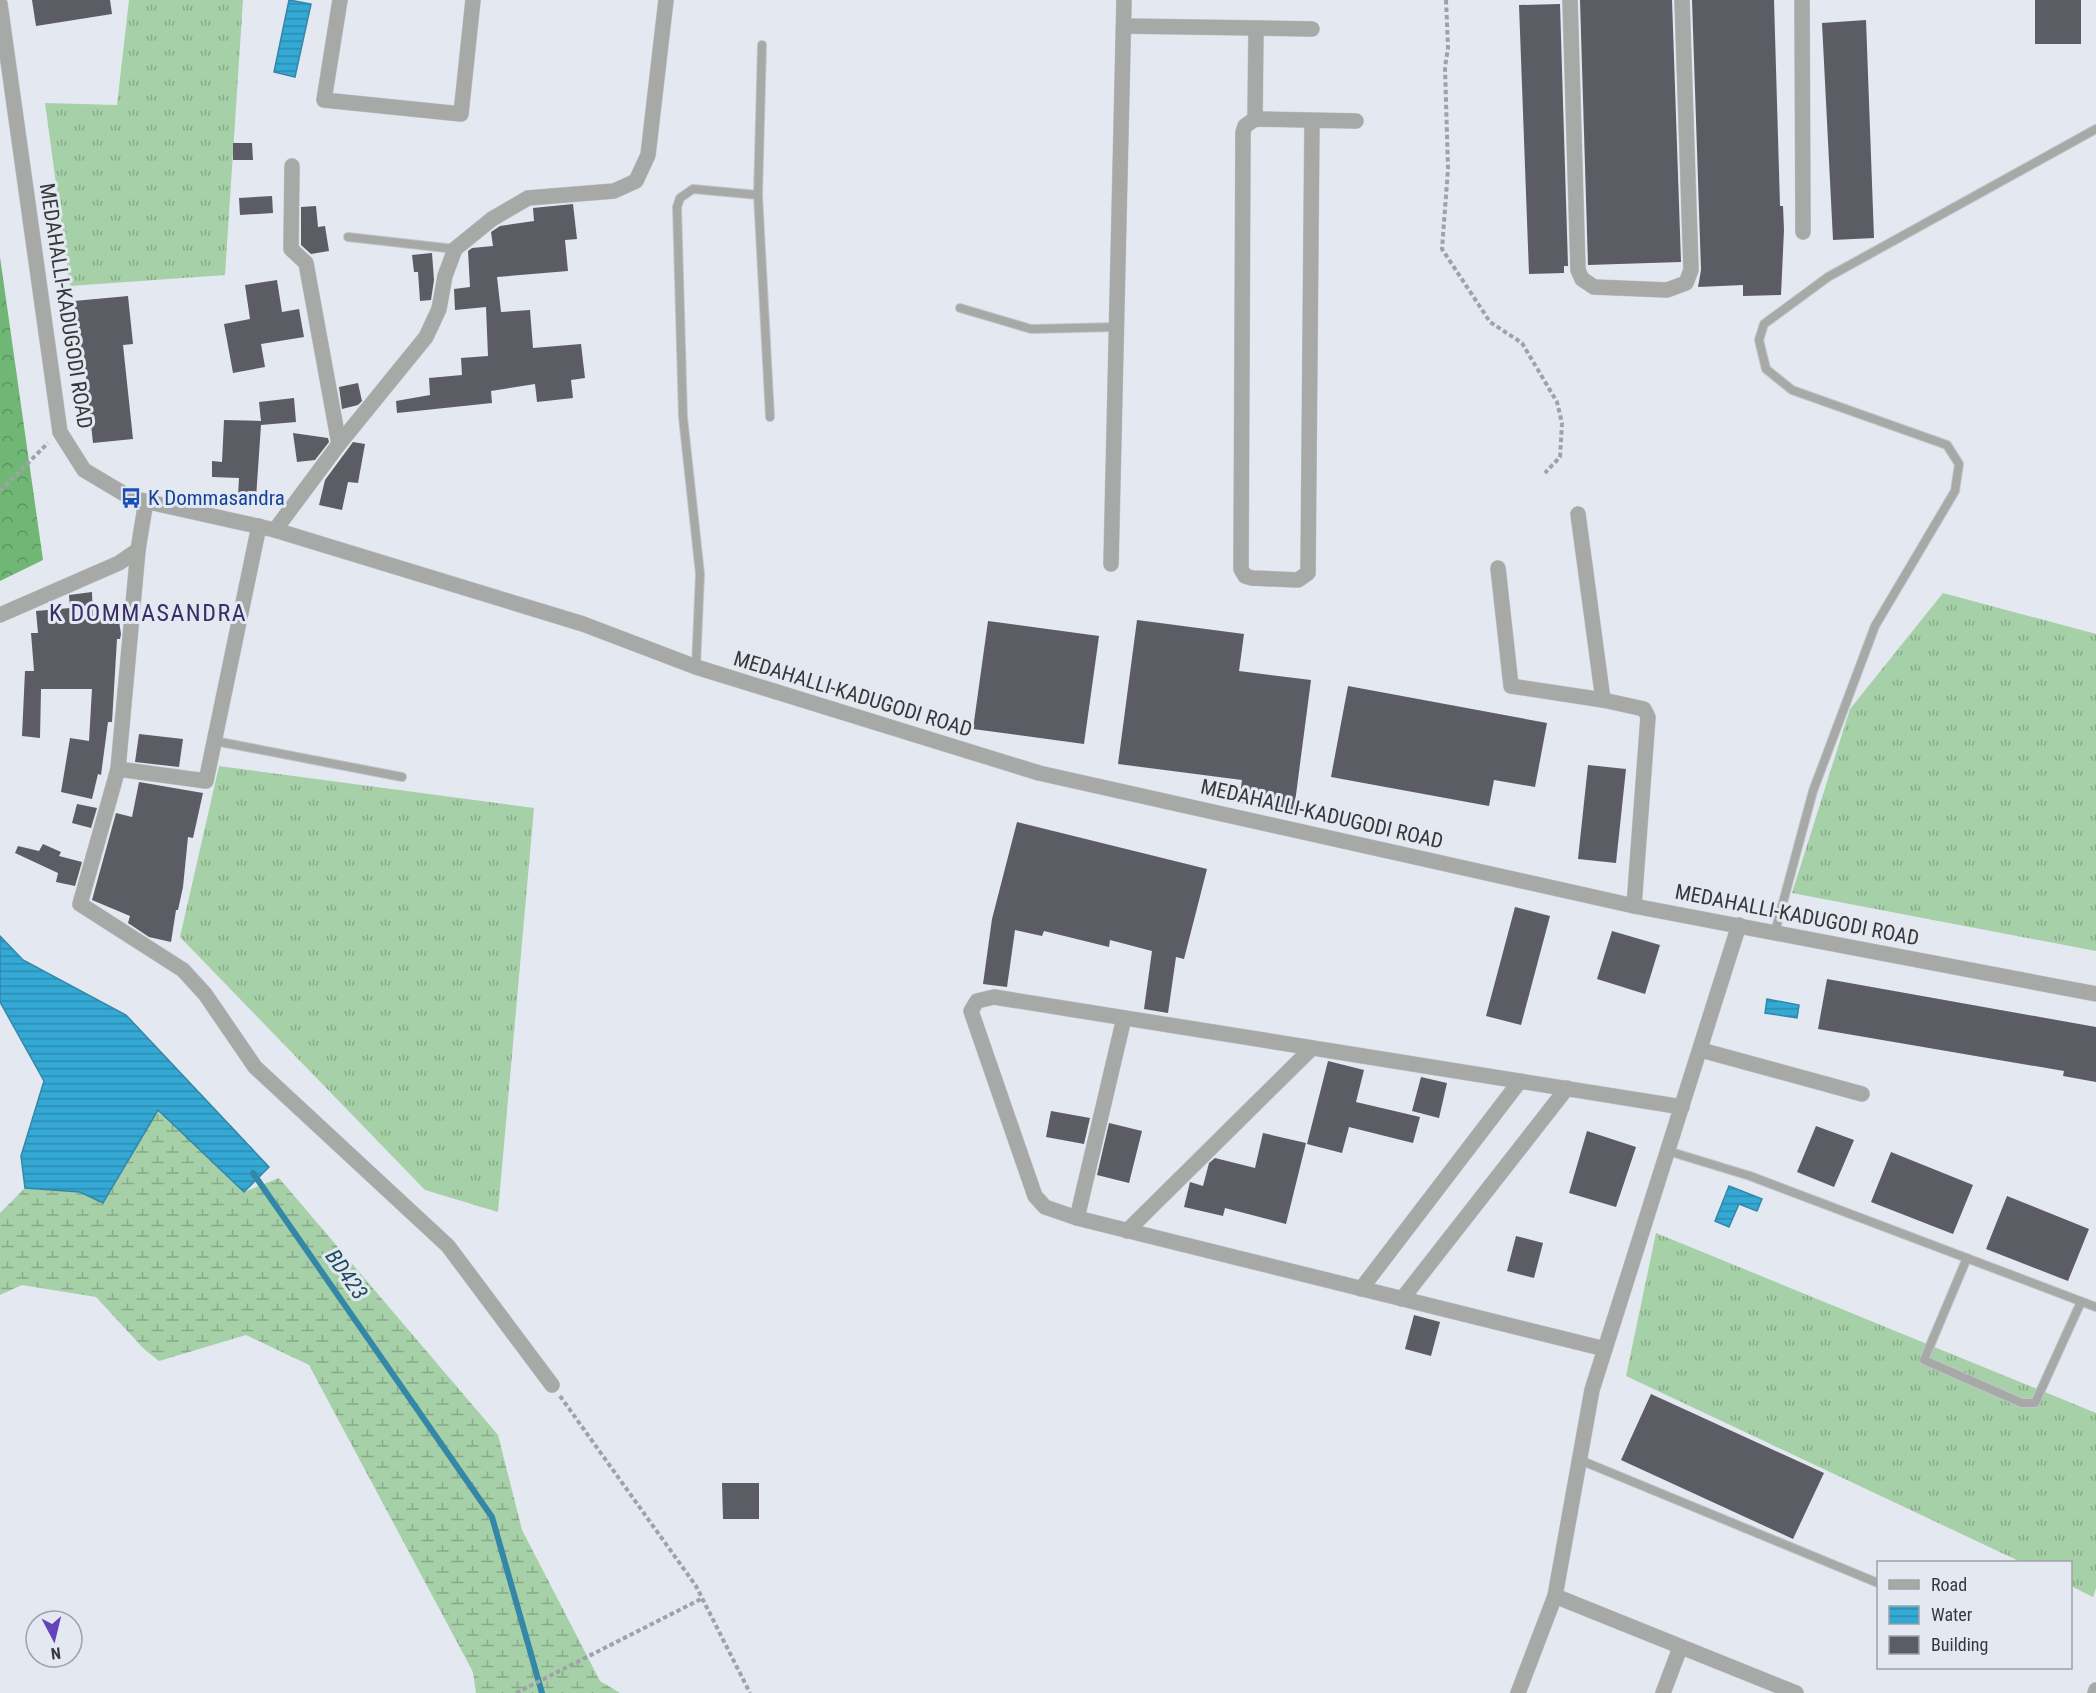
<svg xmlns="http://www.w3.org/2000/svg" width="2096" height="1693" viewBox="0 0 2096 1693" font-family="'Roboto Condensed',sans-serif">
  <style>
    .grass { fill: url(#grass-tufts) }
    .forest { fill: url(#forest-crowns) }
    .wetland { fill: url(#wetland-marsh) }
    .water { fill: url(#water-rules); stroke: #3587a7; stroke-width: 1.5 }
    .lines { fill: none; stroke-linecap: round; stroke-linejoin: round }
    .stream { stroke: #3587a7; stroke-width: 6 }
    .building { fill: #5c5c64 }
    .service-casing { stroke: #c1c5cc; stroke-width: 10 }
    .minor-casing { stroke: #c1c5cc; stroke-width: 16 }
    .tertiary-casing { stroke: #c1c5cc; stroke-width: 16 }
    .path { stroke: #9fa2a8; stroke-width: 4; stroke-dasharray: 4.5 3; stroke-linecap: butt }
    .service { stroke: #a7a9a6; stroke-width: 8 }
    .minor { stroke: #a7a9a6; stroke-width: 15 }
    .tertiary { stroke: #a7a9a6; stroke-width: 15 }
    .labels { text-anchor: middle; stroke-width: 6; stroke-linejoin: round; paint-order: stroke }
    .street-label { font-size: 21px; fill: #37383b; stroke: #e4e8f0 }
    .transit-label { font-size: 21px; fill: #164399; stroke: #e4e8f0; text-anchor: start }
    .water-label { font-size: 22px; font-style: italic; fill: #1e4d60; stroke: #e4e8f0 }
    .quarter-label { font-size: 24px; letter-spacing: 1.5px; fill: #3a2d68; stroke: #e4e8f0 }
  </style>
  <defs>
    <pattern id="grass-tufts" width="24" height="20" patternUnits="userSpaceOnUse" patternTransform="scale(1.5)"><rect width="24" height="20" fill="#a6d0a7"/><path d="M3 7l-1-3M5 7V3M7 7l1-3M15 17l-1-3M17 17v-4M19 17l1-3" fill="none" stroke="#88aa89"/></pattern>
    <pattern id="forest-crowns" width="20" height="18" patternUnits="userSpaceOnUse" patternTransform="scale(1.5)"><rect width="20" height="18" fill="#70b674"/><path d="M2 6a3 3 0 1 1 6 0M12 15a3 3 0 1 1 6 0" fill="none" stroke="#5d9560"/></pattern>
    <pattern id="wetland-marsh" width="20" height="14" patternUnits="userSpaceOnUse" patternTransform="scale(1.5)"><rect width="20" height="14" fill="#a6d0a7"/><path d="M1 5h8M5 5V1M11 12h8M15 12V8" fill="none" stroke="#88aa89"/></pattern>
    <pattern id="water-rules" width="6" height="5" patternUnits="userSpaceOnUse" patternTransform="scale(1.5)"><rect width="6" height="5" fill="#34a9d5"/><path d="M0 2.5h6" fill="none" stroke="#2d8bae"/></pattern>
  </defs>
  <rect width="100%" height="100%" fill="#e4e8f0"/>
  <!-- grass -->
  <g class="grass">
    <polygon points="129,0 243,0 225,275 70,286 45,103 117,105"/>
    <polygon points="1943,593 2096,634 2096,951 1792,893 1850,709"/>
    <polygon points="219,766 534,808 498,1212 425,1190 180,937"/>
    <polygon points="1656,1233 2096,1413 2096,1588 2093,1597 2071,1586 2070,1562 2021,1562 1626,1376"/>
  </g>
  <!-- forest -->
  <polygon class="forest" points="0,257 43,560 0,581"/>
  <!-- wetland -->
  <polygon class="wetland" points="158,1110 244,1192 279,1178 498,1435 522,1530 600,1681 620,1693 476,1693 473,1672 309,1365 246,1335 159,1361 144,1349 96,1297 22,1285 0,1295 0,1213 25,1188 80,1192 104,1203"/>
  <!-- water -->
  <g class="water">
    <polygon points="289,0 311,4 295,77 274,72"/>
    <polygon points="0,936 23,960 126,1015 269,1167 244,1192 158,1110 103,1203 80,1192 25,1188 21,1156 44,1081 0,1002"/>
    <polygon points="1767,999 1799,1005 1797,1018 1765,1013"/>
    <polygon points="1729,1186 1762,1199 1757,1211 1739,1204 1729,1227 1715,1221"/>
  </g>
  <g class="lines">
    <!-- stream -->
    <polyline class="stream" points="253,1173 492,1517 542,1693"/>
  </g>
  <!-- building -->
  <g class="building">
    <polygon points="32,0 110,0 112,14 36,26"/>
    <polygon points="1580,0 1672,0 1681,262 1588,265"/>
    <polygon points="1692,0 1774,0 1780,206 1783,206 1784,230 1781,295 1743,296 1743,285 1698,287 1701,270"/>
    <rect x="2035" y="0" width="46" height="44"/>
    <polygon points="1560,4 1568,266 1564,266 1564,273 1529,274 1519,5"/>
    <polygon points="1866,20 1874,238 1833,240 1822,23"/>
    <polygon points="233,143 252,143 253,160 233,160"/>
    <polygon points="272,196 273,213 240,215 239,198"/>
    <polygon points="573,204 577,239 565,240 568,271 497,277 501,312 530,310 533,348 581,344 585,378 571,380 573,398 537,402 535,384 491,391 492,403 397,413 396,401 430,395 429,378 462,375 461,358 488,356 486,307 455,310 454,289 470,287 468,251 472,248 493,246 491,232 500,226 534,221 533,208"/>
    <polygon points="316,206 318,227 325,226 329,251 311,254 301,245 301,207"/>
    <polygon points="432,253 434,280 431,300 420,301 418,272 414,272 412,255"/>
    <polygon points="277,280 282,312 299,309 304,337 261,344 265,367 233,373 224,324 250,319 245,285"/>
    <polygon points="128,296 133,344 123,345 133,439 93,443 83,350 79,350 74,301"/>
    <polygon points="358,383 362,401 358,405 342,409 339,387"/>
    <polygon points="294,398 296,422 261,425 256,498 238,497 239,478 212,477 212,461 222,462 224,420 261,421 259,402"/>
    <polygon points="293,433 328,438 329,442 315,460 297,462"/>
    <polygon points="353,442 365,444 358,483 348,482 342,510 319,505 325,480"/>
    <polygon points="92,592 93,619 118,615 121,634 120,639 117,639 112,722 108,722 101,775 98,774 92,799 61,792 70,738 89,741 92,689 41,689 40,738 22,736 25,671 34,671 31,633 38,633 36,611 70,608 69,595"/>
    <polygon points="1137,620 1244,634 1239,671 1311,680 1294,810 1239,802 1242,780 1118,764"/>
    <polygon points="988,621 1099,636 1084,744 973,729"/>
    <polygon points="1348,686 1547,723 1535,787 1494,780 1489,806 1331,777"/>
    <polygon points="139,734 183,739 179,767 135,762"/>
    <polygon points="1588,765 1626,769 1616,863 1578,859"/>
    <polygon points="139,782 203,793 193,838 188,837 183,887 178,910 176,910 171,942 149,937 128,923 130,916 92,900 116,813 132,817"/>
    <polygon points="77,804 97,808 91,828 72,823"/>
    <polygon points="1017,822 1207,869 1184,959 1176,957 1168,1013 1144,1009 1152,951 1110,940 1109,947 1044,931 1042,936 1015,930 1007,987 983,984 992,919"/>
    <polygon points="43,844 61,852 59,856 82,862 75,886 56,882 58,873 15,853 18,846 39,851"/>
    <polygon points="1515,907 1550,916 1521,1025 1486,1016"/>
    <polygon points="1612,931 1660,945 1645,994 1597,979"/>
    <polygon points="1827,979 2096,1027 2096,1082 2063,1076 2064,1071 1818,1029"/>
    <polygon points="1328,1061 1364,1070 1356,1102 1420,1117 1413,1143 1349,1127 1342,1153 1307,1144"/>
    <polygon points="1421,1077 1447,1083 1439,1118 1412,1111"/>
    <polygon points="1051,1111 1090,1118 1084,1144 1046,1137"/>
    <polygon points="1109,1123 1142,1131 1129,1183 1097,1175"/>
    <polygon points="1816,1126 1854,1140 1834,1187 1797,1172"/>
    <polygon points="1587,1131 1636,1147 1616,1207 1569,1193"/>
    <polygon points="1263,1133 1306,1143 1286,1224 1225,1208 1223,1216 1184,1207 1190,1182 1203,1186 1209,1163 1215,1158 1255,1168"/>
    <polygon points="1891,1152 1973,1185 1953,1234 1871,1202"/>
    <polygon points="2007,1196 2089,1229 2068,1281 1986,1249"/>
    <polygon points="1516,1236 1543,1243 1534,1278 1507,1271"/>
    <polygon points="1414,1315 1440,1322 1431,1356 1405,1349"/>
    <polygon points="1651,1394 1824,1473 1793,1539 1621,1460"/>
    <polygon points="722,1483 759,1483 759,1519 723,1519"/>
  </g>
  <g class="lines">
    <!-- service casing -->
    <g class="service-casing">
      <g id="service">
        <polyline points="762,45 758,195 770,417"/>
        <polyline points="348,237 455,249"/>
        <polyline points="960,308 1031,329 1117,327"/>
        <polyline points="696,667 700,574 683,417 677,207 680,198 693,189 758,195"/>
        <polyline points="215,741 402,777"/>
        <polyline points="1775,932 1813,791 1875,626 1955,491 1959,464 1947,445 1792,390 1766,369 1759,340 1764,324 1828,277 2096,129"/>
        <polyline points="1668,1151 1750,1176 2096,1307"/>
        <polyline points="1967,1258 1924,1360 2022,1403 2035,1403 2081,1302"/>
        <polyline points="1580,1460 1878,1583"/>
      </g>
    </g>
    <!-- minor casing -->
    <g class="minor-casing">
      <g id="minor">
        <polyline points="340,0 324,100 461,114 473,0"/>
        <polyline points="1570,0 1578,270 1582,279 1594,287 1667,290 1686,283 1691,270 1682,0"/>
        <polyline points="1802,0 1803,232"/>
        <polyline points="1124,26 1312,29"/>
        <polyline points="1255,119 1256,29"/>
        <polyline points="1312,121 1308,573 1298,580 1252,578 1245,576 1241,569 1243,132 1245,126 1255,119 1356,121"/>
        <polyline points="292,166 291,249 306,263 339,444"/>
        <polyline points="1578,514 1603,700"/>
        <polyline points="275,530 339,444 426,337 439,309 445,276 455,249 492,219 528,198 614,191 636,181 648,155 666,0"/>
        <polyline points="138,550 118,769 80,904 183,970 205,994 255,1067 448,1246 552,1385"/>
        <polyline points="1111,564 1124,0"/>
        <polyline points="1498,568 1511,686 1603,700 1644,709 1648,717 1634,906"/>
        <polyline points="0,615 119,563 138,550 146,501"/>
        <polyline points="118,769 206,781 259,526"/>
        <polyline points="1701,1050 1862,1094"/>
        <polyline points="1077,1218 1124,1018"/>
        <polyline points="1127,1231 1312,1048"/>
        <polyline points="1361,1289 1520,1081"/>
        <polyline points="1402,1299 1567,1088"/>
        <polyline points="1605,1349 1077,1218 1045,1207 1035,1196 971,1011 977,1001 994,997 1682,1107"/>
        <polyline points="1555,1596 1796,1693"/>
        <polyline points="1518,1693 1555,1596 1592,1390 1739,925"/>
        <polyline points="1663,1693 1680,1648"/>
        <polyline points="2095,1693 2096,1690"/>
      </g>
    </g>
    <!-- tertiary casing -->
    <g class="tertiary-casing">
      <polyline id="tertiary" points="0,4 60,432 84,470 131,498 275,530 583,624 696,667 1039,773 1634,906 2096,994"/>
    </g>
    <!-- path -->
    <g class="path">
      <polyline points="1446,0 1448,48 1445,67 1448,169 1442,249 1490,322 1522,343 1557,402 1562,423 1560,457 1545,473"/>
      <polyline points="0,491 48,443"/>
      <polyline points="560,1396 696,1586 750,1693"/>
      <polyline points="516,1693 703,1598"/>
    </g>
    <!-- service -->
    <use href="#service" class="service"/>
    <!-- minor -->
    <use href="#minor" class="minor"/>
    <!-- tertiary -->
    <use href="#tertiary" class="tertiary"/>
  </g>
  <!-- icons -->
  <defs>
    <g id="bus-bare" transform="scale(1.62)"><path d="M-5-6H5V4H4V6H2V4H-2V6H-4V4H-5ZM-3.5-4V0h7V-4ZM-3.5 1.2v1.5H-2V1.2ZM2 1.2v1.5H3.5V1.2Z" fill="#1a4fb4" stroke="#e4e8f0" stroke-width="2.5" paint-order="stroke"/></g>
  </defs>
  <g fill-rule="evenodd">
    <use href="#bus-bare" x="131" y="498"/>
  </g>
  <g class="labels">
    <!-- street labels -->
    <g class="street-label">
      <text transform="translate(66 306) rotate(81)" y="7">MEDAHALLI-KADUGODI ROAD</text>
      <text transform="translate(853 694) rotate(17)" y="7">MEDAHALLI-KADUGODI ROAD</text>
      <text transform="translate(1322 814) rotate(13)" y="7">MEDAHALLI-KADUGODI ROAD</text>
      <text transform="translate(1797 915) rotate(11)" y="7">MEDAHALLI-KADUGODI ROAD</text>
    </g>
    <!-- transit labels -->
    <g class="transit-label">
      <text x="148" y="505">K Dommasandra</text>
    </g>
    <!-- water labels -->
    <g class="water-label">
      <text transform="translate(347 1274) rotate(55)" y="8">BD423</text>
    </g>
    <!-- quarter labels -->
    <g class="quarter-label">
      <text x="148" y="621">K DOMMASANDRA</text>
    </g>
  </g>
  <!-- legend -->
  <rect x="1877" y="1561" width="195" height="108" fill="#e4e8f0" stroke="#9fa2a8" stroke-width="1.5"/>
  <rect x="1889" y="1580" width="30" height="9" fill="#a7a9a6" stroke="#9fa2a8" stroke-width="1.5"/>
  <text x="1931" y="1591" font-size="18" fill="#37383b">Road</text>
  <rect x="1889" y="1606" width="30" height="18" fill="url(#water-rules)" stroke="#9fa2a8" stroke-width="1.5"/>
  <text x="1931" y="1621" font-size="18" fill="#37383b">Water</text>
  <rect x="1889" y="1636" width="30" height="18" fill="#5c5c64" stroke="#9fa2a8" stroke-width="1.5"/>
  <text x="1931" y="1651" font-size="18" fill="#37383b">Building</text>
  <!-- north arrow -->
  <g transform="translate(54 1639) rotate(173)"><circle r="28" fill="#e4e8f0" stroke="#9fa2a8" stroke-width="1.5"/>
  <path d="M0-4.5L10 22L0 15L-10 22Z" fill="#6443bb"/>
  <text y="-9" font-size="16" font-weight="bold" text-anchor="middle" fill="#37383b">N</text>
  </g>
</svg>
